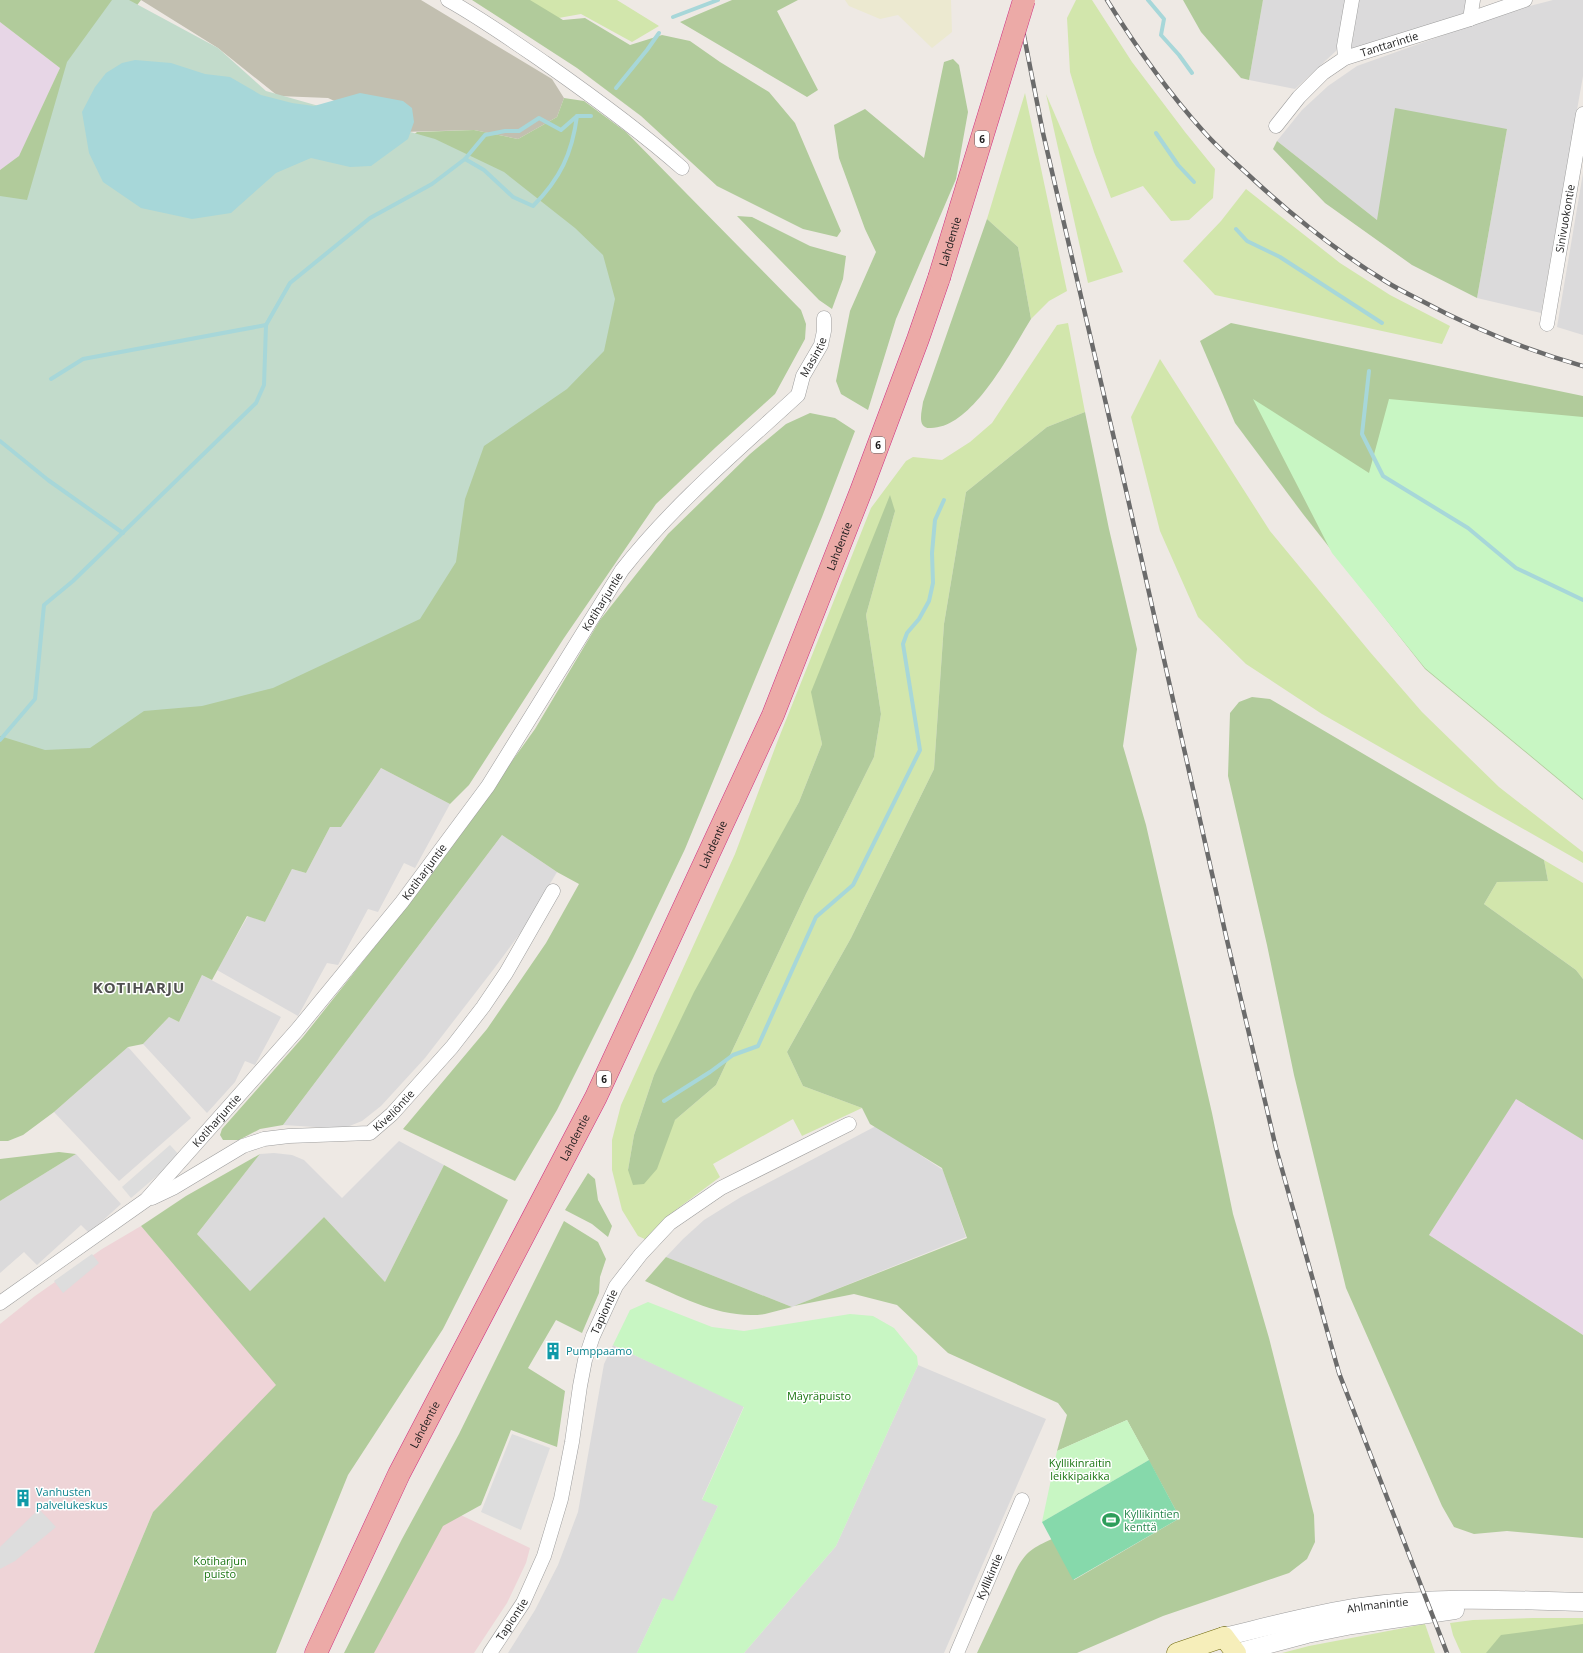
<svg xmlns="http://www.w3.org/2000/svg" width="1583" height="1653" viewBox="0 0 1583 1653" font-family="'Open Sans',sans-serif">
  <style>
    .residential { fill: #dbdadb }
    .commercial { fill: #eed4d7 }
    .industrial { fill: #e7d6e6 }
    .construction { fill: #c2bfb0 }
    .farmland { fill: #ece9d0 }
    .grass { fill: #d2e6ac; fill-rule: evenodd }
    .forest { fill: #b1cb9b }
    .wetland { fill: #c2dbcb }
    .park { fill: #c8f6c3 }
    .pitch { fill: #86d9ab }
    .parking { fill: #ddd }
    .water { fill: #a7d7d9 }
    .lines { fill: none; stroke-linecap: round; stroke-linejoin: round }
    .stream { stroke: #a7d7d9; stroke-width: 4 }
    .minor-casing { stroke: #9e9e9e; stroke-width: 15 }
    .tertiary-casing { stroke: #9e9e9e; stroke-width: 19 }
    .secondary-casing { stroke: #6e680b; stroke-width: 21 }
    .trunk-casing { stroke: #cf2e81; stroke-width: 23 }
    .minor { stroke: #fff; stroke-width: 14 }
    .tertiary { stroke: #fff; stroke-width: 18 }
    .secondary { stroke: #f6eeba; stroke-width: 20 }
    .trunk { stroke: #ecaaa7; stroke-width: 22 }
    .rail-casing { stroke: #6b6b6b; stroke-width: 4.5 }
    .rail { stroke: #fff; stroke-width: 3; stroke-dasharray: 9; stroke-linecap: butt }
    .trunk-bridge-casing { stroke: #cf2e81; stroke-width: 23; stroke-linecap: butt }
    .trunk-bridge { stroke: #ecaaa7; stroke-width: 22 }
    .labels { text-anchor: middle; stroke-width: 3; stroke-linejoin: round; paint-order: stroke }
    .shield { fill: #fff; stroke: #616161; stroke-width: 1 }
    .shield-label { font-size: 10px; font-weight: bold; fill: #1d1d1d }
    .street-label { font-size: 11px; fill: #1d1d1d; stroke: #fff }
    .culture-label { font-size: 11px; fill: #0d838f; stroke: #fff; text-anchor: start }
    .park-label { font-size: 11px; fill: #1b7512; stroke: #fff }
    .leisure-label { font-size: 11px; fill: #27864d; stroke: #fff; text-anchor: start }
    .district-label { font-size: 15px; font-weight: bold; letter-spacing: 1px; fill: #505050; stroke: #fff }
  </style>
  <rect width="100%" height="100%" fill="#eee9e4"/>
  <!-- residential -->
  <g class="residential">
    <polygon points="1263,0 1346,0 1340,41 1336,51 1295,89 1249,80"/>
    <polygon points="1359,0 1470,0 1468,17 1351,49"/>
    <polygon points="1553,0 1583,0 1583,76 1541,313 1477,298 1507,129 1377,220 1277,141 1302,110 1328,86 1357,66 1514,10"/>
    <polygon points="1583,173 1583,335 1557,327"/>
    <polygon points="381,768 450,804 415,868 404,863 378,912 368,909 338,965 327,963 298,1016 217,970 248,916 265,922 292,869 306,873 330,827 341,827"/>
    <polygon points="502,835 557,872 524,928 493,970 425,1058 381,1106 362,1121 347,1127 331,1128 283,1125"/>
    <polygon points="202,975 281,1017 255,1065 245,1061 235,1082 207,1113 143,1044 169,1017 179,1022"/>
    <polygon points="128,1047 191,1118 119,1181 54,1112"/>
    <polygon points="876,1126 943,1170 966,1237 792,1307 666,1257 683,1239 704,1220 741,1197"/>
    <polygon points="399,1141 444,1165 385,1282 324,1217 250,1291 197,1234 260,1154 274,1153 292,1155 304,1160 342,1198"/>
    <polygon points="76,1154 121,1204 89,1233 81,1225 37,1265 24,1252 0,1273 0,1201"/>
    <polygon points="613,1345 744,1406 702,1499 718,1506 673,1602 663,1598 637,1653 508,1653 535,1610 558,1565 578,1512 604,1364"/>
    <polygon points="918,1365 1046,1419 944,1653 744,1653 836,1546"/>
  </g>
  <!-- commercial -->
  <g class="commercial">
    <polygon points="141,1226 277,1385 153,1512 94,1653 0,1653 0,1324 35,1296 102,1249"/>
    <polygon points="448,1509 530,1548 526,1563 507,1603 474,1653 366,1653"/>
  </g>
  <!-- industrial -->
  <g class="industrial">
    <polygon points="0,22 60,68 19,157 0,170"/>
    <polygon points="1516,1098 1583,1140 1583,1335 1429,1235"/>
  </g>
  <!-- construction -->
  <polygon class="construction" points="141,0 421,0 552,79 564,98 557,117 518,139 474,130 402,132 328,98 278,96 218,48"/>
  <!-- farmland -->
  <polygon class="farmland" points="845,0 951,0 952,32 932,48 898,15 880,19 849,6"/>
  <!-- grass -->
  <g class="grass">
    <polygon points="525,0 617,0 659,26 632,42 581,14 553,19"/>
    <polygon points="1076,0 1092,0 1132,62 1185,132 1215,169 1213,198 1189,220 1171,221 1143,186 1111,198 1094,152 1070,72 1067,18"/>
    <polygon points="1025,93 1067,291 1049,301 1031,319 1018,247 987,219"/>
    <polygon points="1046,94 1123,272 1088,283"/>
    <polygon points="1246,189 1340,263 1390,295 1450,326 1442,344 1215,295 1183,261 1221,221"/>
    <path d="M 1068,323 L 1085,412 L 1047,427 L 966,492 L 944,624 L 934,769 L 851,938 L 787,1052 L 803,1086 L 862,1108 L 802,1136 L 793,1119 L 713,1164 L 720,1177 L 677,1209 L 647,1240 L 638,1236 L 622,1210 L 612,1170 L 612,1140 L 621,1105 L 735,854 L 778,740 L 871,508 L 906,461 L 913,457 L 942,460 L 970,442 L 992,423 L 1057,325 ZM 895,511 L 866,615 L 881,714 L 874,757 L 806,894 L 716,1085 L 675,1120 L 628,1170 L 634,1135 L 654,1075 L 799,802 L 822,744 L 812,692 Z"/>
    <polygon points="1160,359 1270,531 1370,652 1422,712 1499,787 1583,852 1583,863 1322,714 1246,664 1198,617 1160,531 1131,417"/>
    <polygon points="1544,860 1583,883 1583,979 1576,970 1484,904 1497,882 1548,881"/>
    <polygon points="1533,1618 1583,1618 1583,1653 1461,1653 1453,1635 1450,1623 1473,1620"/>
    <polygon points="1425,1624 1435,1653 1282,1653 1309,1646"/>
  </g>
  <!-- forest -->
  <g class="forest">
    <polygon points="0,0 141,0 107,45 408,139 417,132 474,130 518,139 557,117 564,98 584,101 626,132 801,310 806,324 805,339 775,394 716,447 656,504 564,638 469,785 450,804 381,768 341,827 330,827 306,873 292,869 265,922 247,916 212,980 202,975 179,1022 169,1017 143,1044 128,1047 54,1112 23,1135 8,1141 0,1141 0,170 19,156 60,68 0,22"/>
    <polygon points="472,0 530,0 563,20 585,18 630,45 662,35 690,41 720,62 769,92 795,123 841,231 837,237 803,229 717,186 641,116 577,68"/>
    <polygon points="732,0 798,0 777,11 818,90 807,97 680,22"/>
    <polygon points="1183,0 1263,0 1249,80 1241,78 1201,32"/>
    <polygon points="953,59 959,65 968,112 956,179 896,319 868,410 841,394 836,381 850,311 876,252 865,229 839,158 834,125 865,109 924,158 944,62"/>
    <polygon points="1395,108 1507,129 1477,298 1412,265 1325,203 1273,149 1277,141 1377,220"/>
    <polygon points="737,216 752,217 810,246 846,256 843,279 832,309 819,300"/>
    <path d="M 987,219 L 1018,247 L 1031,319 C 1011,351 973,428 931,428 C 916,429 922,411 923,402 Z"/>
    <polygon points="1231,323 1583,396 1583,800 1425,669 1303,514 1235,423 1200,341"/>
    <path d="M 1085,412 L 1109,529 L 1137,649 L 1123,746 L 1146,825 L 1212,1113 L 1233,1214 L 1269,1338 L 1314,1515 L 1315,1542 L 1307,1559 L 1289,1573 L 1163,1616 L 1077,1653 L 977,1653 L 1016,1570 C 1027,1550 1033,1548 1052,1539 L 1074,1580 L 1180,1518 L 1127,1420 L 1057,1451 L 1067,1415 L 1058,1403 L 948,1353 L 897,1305 L 854,1294 L 794,1306 L 967,1238 L 942,1168 L 870,1124 L 862,1108 L 803,1086 L 787,1052 L 851,938 L 934,769 L 944,624 L 966,492 L 1047,427 Z"/>
    <polygon points="810,413 835,418 855,431 822,517 685,849 633,958 557,1110 515,1181 403,1129 487,1029 546,943 579,884 557,872 502,835 283,1125 260,1129 239,1140 223,1140 220,1135 222,1129 303,1037 418,892 535,729 600,620 668,534 750,454 786,424"/>
    <polygon points="890,495 895,511 866,615 881,714 874,757 806,894 716,1085 675,1120 657,1169 644,1184 633,1185 628,1170 634,1135 654,1075 694,992 799,802 822,744 811,692"/>
    <polygon points="1252,697 1270,699 1544,860 1548,881 1497,882 1484,904 1576,970 1583,979 1583,1140 1516,1099 1429,1235 1583,1335 1583,1538 1507,1531 1474,1534 1454,1527 1442,1506 1346,1288 1294,1075 1267,945 1228,776 1230,713 1239,702"/>
    <polygon points="59,1152 76,1154 0,1201 0,1159"/>
    <polygon points="260,1154 197,1234 250,1291 324,1217 385,1282 444,1165 508,1200 443,1329 348,1475 276,1653 94,1653 153,1512 276,1385 141,1226 186,1196"/>
    <polygon points="588,1173 595,1179 598,1200 612,1226 608,1237 592,1224 565,1210"/>
    <polygon points="564,1221 598,1242 606,1259 600,1277 599,1293 582,1333 556,1320 528,1368 565,1391 557,1447 511,1430 481,1505 443,1526 374,1653 344,1653 402,1539 459,1434"/>
    <path d="M 666,1257 L 792,1307 C 783,1309 774,1312 765,1314 C 722,1320 682,1297 645,1281 Z"/>
    <polygon points="1583,1624 1583,1653 1486,1653 1501,1635"/>
  </g>
  <!-- wetland -->
  <polygon class="wetland" points="112,0 129,0 218,48 266,91 435,139 504,172 575,228 603,255 615,299 604,351 567,389 484,446 465,499 456,562 420,619 273,688 202,706 144,711 90,748 45,750 0,736 0,196 27,200 67,62"/>
  <!-- park -->
  <g class="park">
    <polygon points="1253,399 1369,473 1389,399 1583,417 1583,799 1425,668 1332,553"/>
    <polygon points="648,1302 712,1327 744,1331 850,1314 873,1316 894,1328 917,1356 918,1365 836,1546 744,1653 637,1653 663,1598 673,1601 718,1506 702,1500 744,1407 613,1345 630,1310"/>
    <polygon points="1127,1420 1149,1460 1042,1522 1057,1451"/>
  </g>
  <!-- pitch -->
  <polygon class="pitch" points="1149,1460 1180,1518 1073,1580 1042,1522"/>
  <!-- parking -->
  <g class="parking">
    <polygon points="170,1145 180,1156 131,1198 122,1187"/>
    <polygon points="92,1254 99,1263 63,1293 54,1281"/>
    <polygon points="512,1434 550,1448 521,1530 481,1512"/>
    <polygon points="39,1509 56,1527 15,1561 0,1569 0,1547"/>
  </g>
  <!-- water -->
  <polygon class="water" points="135,60 171,63 205,74 230,77 261,95 292,103 314,106 360,93 403,101 412,108 414,122 408,139 371,166 350,167 311,158 276,173 231,213 192,219 141,208 103,182 89,153 82,112 95,87 106,73 122,63"/>
  <g class="lines">
    <!-- stream -->
    <g class="stream">
      <polyline points="1148,0 1164,19 1161,35 1179,55 1192,73"/>
      <polyline points="673,17 718,0"/>
      <polyline points="616,88 647,50 659,33"/>
      <polyline points="1156,133 1178,165 1194,182"/>
      <path d="M 465,159 L 484,170 L 513,197 L 533,206 C 560,179 572,154 577,116 L 591,116"/>
      <polyline points="1236,229 1247,241 1280,257 1382,323"/>
      <polyline points="1369,371 1362,434 1383,476 1468,528 1516,568 1583,600"/>
      <polyline points="51,379 83,359 266,325"/>
      <polyline points="0,441 48,480 123,533"/>
      <polyline points="0,740 35,699 44,605 73,581 256,403 264,385 266,325 290,283 370,218 432,184 465,159 485,135 505,131 519,131 539,118 561,130 577,116"/>
      <polyline points="664,1101 710,1072 733,1055 758,1046 816,917 853,885 920,750 903,644 907,633 919,619 929,601 933,583 932,553 935,520 944,500"/>
    </g>
    <!-- minor casing -->
    <g class="minor-casing">
      <g id="minor">
        <path d="M 448,0 C 482,19 513,41 545,63 C 592,96 639,130 682,168"/>
        <polyline points="1470,19 1473,0"/>
        <polyline points="1345,58 1344,46 1352,0"/>
        <path id="s1" d="M 1276,126 L 1299,97 L 1323,73 L 1345,58 L 1470,19 L 1525,0"/>
        <path id="s2" d="M 1547,324 L 1583,114"/>
        <path id="s3" d="M 152,1198 L 173,1188 L 243,1146 L 264,1139 L 289,1136 L 370,1133 L 392,1114 L 452,1047 L 483,1007 L 506,973 L 553,891"/>
        <path id="s4" d="M 0,1303 L 146,1200 L 297,1030 L 402,902 L 488,786 L 622,570 C 673,505 737,451 798,395 L 803,376 L 821,345 L 824,331 L 824,318"/>
        <path id="s5" d="M 490,1653 L 523,1603 L 544,1556 L 561,1499 L 572,1442 L 580,1386 L 585,1360 L 593,1336 L 616,1286 L 641,1254 L 670,1223 L 721,1188 L 849,1124"/>
        <path id="s6" d="M 957,1653 L 1022,1500"/>
      </g>
    </g>
    <!-- tertiary casing -->
    <g class="tertiary-casing">
      <g id="tertiary">
        <path id="s7" d="M 1224,1637 C 1270,1626 1314,1614 1361,1607 C 1434,1596 1509,1600 1583,1602"/>
        <polyline points="1236,1653 1307,1634 1352,1625 1455,1610"/>
      </g>
    </g>
    <!-- secondary casing -->
    <g class="secondary-casing">
      <g id="secondary">
        <polyline points="1224,1637 1236,1653"/>
        <polyline points="1177,1653 1224,1637"/>
      </g>
    </g>
    <!-- trunk casing -->
    <g class="trunk-casing">
      <g id="trunk">
        <path id="s8" d="M 316,1653 L 399,1474 L 596,1097 L 773,715 L 861,491 L 918,339 L 939,278"/>
      </g>
    </g>
    <!-- minor -->
    <use href="#minor" class="minor"/>
    <!-- tertiary -->
    <use href="#tertiary" class="tertiary"/>
    <!-- secondary -->
    <use href="#secondary" class="secondary"/>
    <!-- trunk -->
    <use href="#trunk" class="trunk"/>
    <!-- rail casing -->
    <g class="rail-casing">
      <g id="rail">
        <polyline points="1017,0 1043,133 1126,490 1226,936 1276,1148 1339,1373 1447,1653"/>
        <path d="M 1107,0 C 1136,47 1167,91 1204,132 C 1220,150 1238,165 1255,181 C 1295,218 1338,252 1385,281 C 1396,288 1408,294 1420,300 C 1472,328 1526,350 1583,366"/>
      </g>
    </g>
    <!-- rail -->
    <use href="#rail" class="rail"/>
    <!-- trunk-bridge casing -->
    <g class="trunk-bridge-casing">
      <g id="trunk-bridge">
        <path id="s9" d="M 939,278 L 1024,0"/>
      </g>
    </g>
    <!-- trunk-bridge -->
    <use href="#trunk-bridge" class="trunk-bridge"/>
  </g>
  <!-- icons -->
  <defs>
    <g id="building-bare" transform="scale(1.38)"><path d="M-4-6H4V6H1V3H-1V6H-4ZM-2.5-4.3h1.7v1.8h-1.7ZM.8-4.3h1.7v1.8H.8ZM-2.5-1h1.7V.8h-1.7ZM.8-1h1.7V.8H.8Z" fill="#0f9aa8" stroke="#fff" stroke-width="2.5" paint-order="stroke"/></g>
    <g id="stadium-bare" transform="scale(1.38)"><path d="M0-5a6.5 5 0 1 0 0 10a6.5 5 0 1 0 0-10ZM-3.5-1.8h7v3.6h-7Z" fill="#2e9e5b" stroke="#fff" stroke-width="2.5" paint-order="stroke"/></g>
  </defs>
  <g fill-rule="evenodd">
    <use href="#building-bare" x="553" y="1351"/>
    <use href="#building-bare" x="23" y="1498"/>
    <use href="#stadium-bare" x="1111" y="1520"/>
  </g>
  <g class="labels">
    <!-- shield labels -->
    <g class="shield">
      <rect x="975" y="131" width="14" height="16" rx="3"/>
      <rect x="871" y="437" width="14" height="16" rx="3"/>
      <rect x="597" y="1071" width="14" height="16" rx="3"/>
    </g>
    <g class="shield-label">
      <text x="982" y="143">6</text>
      <text x="878" y="449">6</text>
      <text x="604" y="1083">6</text>
    </g>
    <!-- street labels -->
    <g class="street-label">
      <text dy="4" stroke="none"><textPath href="#s1" startOffset="144">Tanttarintie</textPath></text>
      <text dy="4" stroke="none"><textPath href="#s2" startOffset="107">Sinivuokontie</textPath></text>
      <text dy="4" stroke="none"><textPath href="#s9" startOffset="38">Lahdentie</textPath></text>
      <text dy="4" stroke="none"><textPath href="#s4" startOffset="1260">Masintie</textPath></text>
      <text dy="4" stroke="none"><textPath href="#s8" startOffset="1225">Lahdentie</textPath></text>
      <text dy="4" stroke="none"><textPath href="#s4" startOffset="933">Kotiharjuntie</textPath></text>
      <text dy="4" stroke="none"><textPath href="#s8" startOffset="901">Lahdentie</textPath></text>
      <text dy="4" stroke="none"><textPath href="#s4" startOffset="609">Kotiharjuntie</textPath></text>
      <text dy="4" stroke="none"><textPath href="#s3" startOffset="266">Kiveliöntie</textPath></text>
      <text dy="4" stroke="none"><textPath href="#s4" startOffset="285">Kotiharjuntie</textPath></text>
      <text dy="4" stroke="none"><textPath href="#s8" startOffset="577">Lahdentie</textPath></text>
      <text dy="4" stroke="none"><textPath href="#s5" startOffset="364">Tapiontie</textPath></text>
      <text dy="4" stroke="none"><textPath href="#s8" startOffset="253">Lahdentie</textPath></text>
      <text dy="4" stroke="none"><textPath href="#s6" startOffset="83">Kyllikintie</textPath></text>
      <text dy="4" stroke="none"><textPath href="#s7" startOffset="157">Ahlmanintie</textPath></text>
      <text dy="4" stroke="none"><textPath href="#s5" startOffset="40">Tapiontie</textPath></text>
    </g>
    <!-- culture labels -->
    <g class="culture-label">
      <text x="566" y="1355">Pumppaamo</text>
      <text x="36" y="1496">Vanhusten<tspan x="36" dy="13">palvelukeskus</tspan></text>
    </g>
    <!-- park labels -->
    <g class="park-label">
      <text x="819" y="1400">Mäyräpuisto</text>
      <text x="1080" y="1467">Kyllikinraitin<tspan x="1080" dy="13">leikkipaikka</tspan></text>
      <text x="220" y="1565">Kotiharjun<tspan x="220" dy="13">puisto</tspan></text>
    </g>
    <!-- leisure labels -->
    <g class="leisure-label">
      <text x="1124" y="1518">Kyllikintien<tspan x="1124" dy="13">kenttä</tspan></text>
    </g>
    <!-- district labels -->
    <g class="district-label">
      <text x="139" y="993">KOTIHARJU</text>
    </g>
  </g>
</svg>
